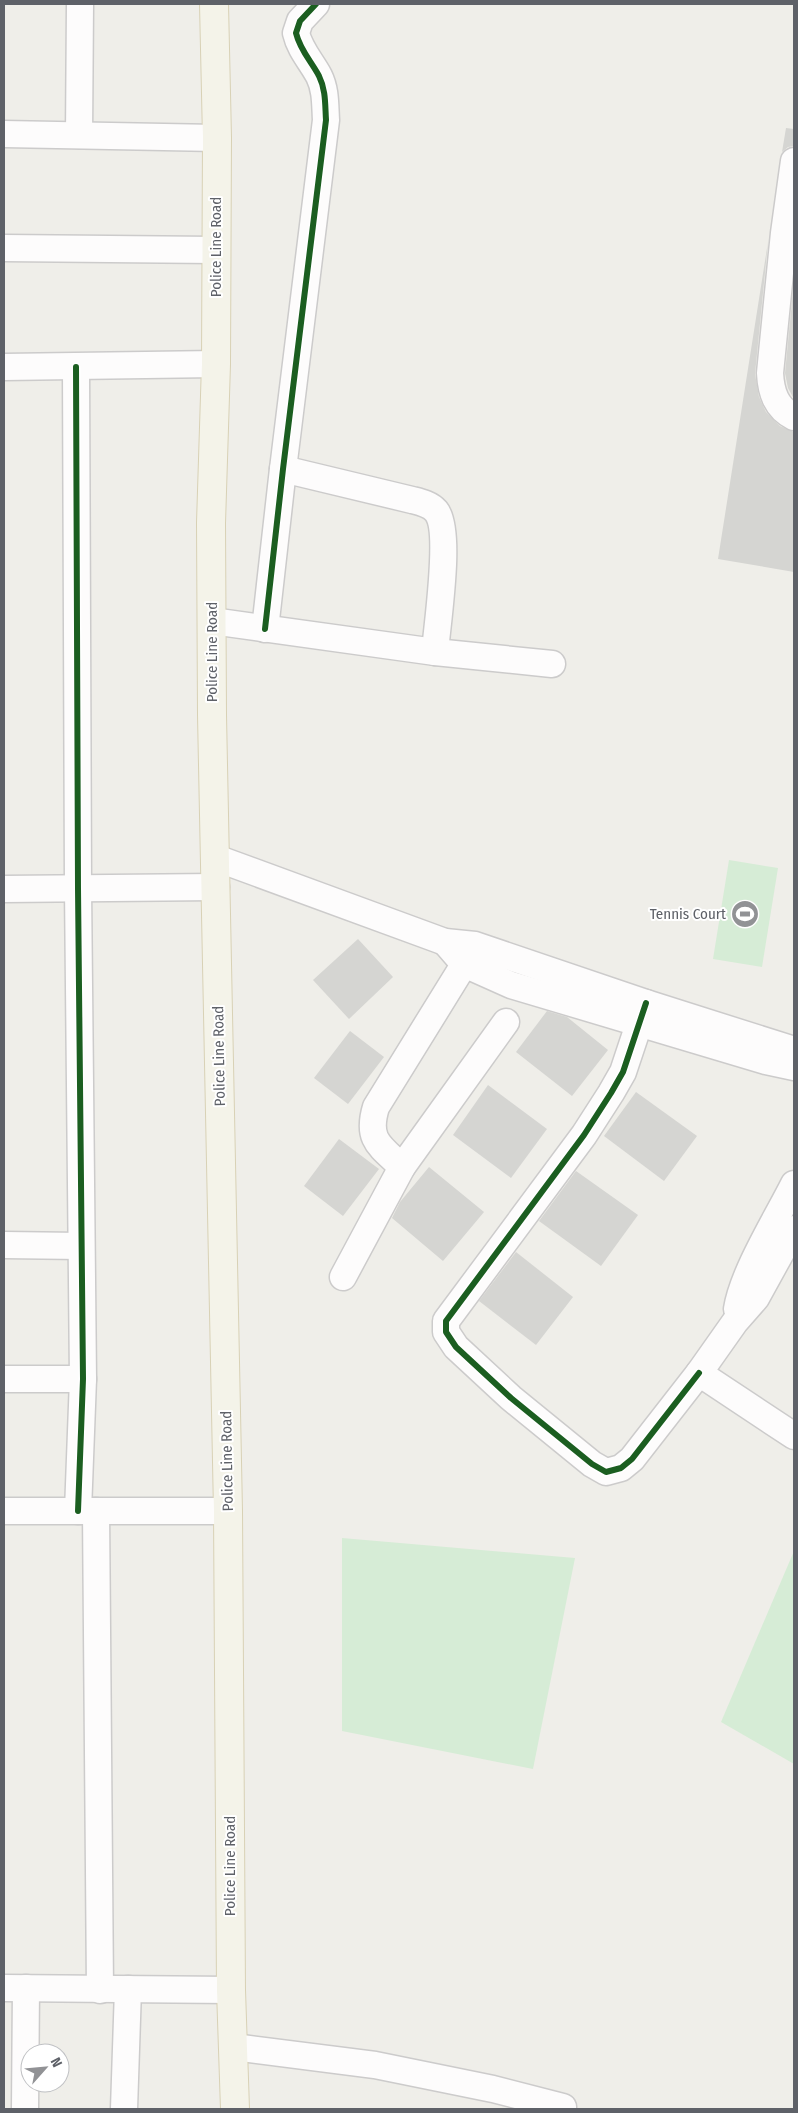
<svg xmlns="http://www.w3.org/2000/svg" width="798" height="2113" viewBox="0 0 798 2113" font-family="'Fira Sans Condensed',sans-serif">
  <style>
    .green { fill: #d6ecd6 }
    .building { fill: #d5d5d2 }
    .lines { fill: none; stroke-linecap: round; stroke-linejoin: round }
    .minor-casing { stroke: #cccbcb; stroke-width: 29 }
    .major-casing { stroke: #d8d1b5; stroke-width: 30 }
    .minor { stroke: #fdfcfc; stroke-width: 26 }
    .major { stroke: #f4f3e9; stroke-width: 28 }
    .cycleway-casing { stroke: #fff; stroke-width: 9 }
    .cycleway { stroke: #1b5e20; stroke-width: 6 }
    .labels { text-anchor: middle; stroke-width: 4; stroke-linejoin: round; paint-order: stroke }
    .street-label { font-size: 15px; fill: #5e6168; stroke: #fff }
    .poi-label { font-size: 15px; fill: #5e6168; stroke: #fff; text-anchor: end }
  </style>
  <rect width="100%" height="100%" fill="#efeee9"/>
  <!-- green -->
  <g class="green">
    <polygon points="729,860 778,868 762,967 713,959"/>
    <polygon points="342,1538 575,1558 533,1769 342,1731"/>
    <polygon points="794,1551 794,1764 721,1722"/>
  </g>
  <!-- building -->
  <g class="building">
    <polygon points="786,128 794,129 794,146 788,147 782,152"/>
    <polygon points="768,242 755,374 759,397 766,412 780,426 794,432 794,572 718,559"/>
    <polygon points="794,281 794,399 788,388 785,373"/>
    <polygon points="358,939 393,977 349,1019 313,980"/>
    <polygon points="547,1011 567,1017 608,1050 572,1096 516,1052"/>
    <polygon points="350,1031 384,1057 348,1104 314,1078"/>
    <polygon points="488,1085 547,1129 511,1178 453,1135"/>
    <polygon points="636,1092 697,1136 664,1181 604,1136"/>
    <polygon points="339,1139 379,1169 343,1216 304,1186"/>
    <polygon points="429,1167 484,1212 443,1261 392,1218 400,1202"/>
    <polygon points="576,1171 638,1215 601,1266 539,1221"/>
    <polygon points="516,1252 573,1297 536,1345 479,1301"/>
  </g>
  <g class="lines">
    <!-- minor casing -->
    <g class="minor-casing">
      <g id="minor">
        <polyline points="4,134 217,138"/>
        <polyline points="79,135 80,4"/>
        <path d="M 794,161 L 784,233 L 770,373 C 771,392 776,408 794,417"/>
        <polyline points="4,248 215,250"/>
        <polyline points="4,367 216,364"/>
        <polyline points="76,367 78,888 83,1379 78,1511"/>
        <path d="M 283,469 L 412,500 C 420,502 430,504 436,511 C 452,530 437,624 435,652"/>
        <polyline points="212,621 435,652 552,664"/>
        <path d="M 265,629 L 283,469 L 326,120 C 325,105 326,90 319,76 C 311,61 300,50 296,33 L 300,21 L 316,4"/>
        <polyline points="216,858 445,942 475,945 646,1003 794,1050"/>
        <polyline points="4,889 216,887"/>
        <polyline points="445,942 464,964 511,985 766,1061 794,1067"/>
        <polyline points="646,1003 623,1072 611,1093 584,1135 446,1321 446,1332 456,1347 511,1398 592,1464 606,1472 621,1468 632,1459 699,1373"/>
        <path d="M 402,1167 C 380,1146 366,1140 376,1107 L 473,950"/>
        <polyline points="794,1229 756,1298 735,1322 699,1373 794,1436"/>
        <polyline points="4,1245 81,1246"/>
        <polyline points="343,1277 402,1167 506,1022"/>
        <path d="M 737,1309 C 743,1272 777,1218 794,1184"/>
        <polyline points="4,1379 83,1379"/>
        <polyline points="4,1511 228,1511"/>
        <polyline points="96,1511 100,1990"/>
        <polyline points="4,1988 231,1990"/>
        <polyline points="234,2047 375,2065 493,2089 563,2107"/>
        <polyline points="25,2109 26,1988"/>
        <polyline points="124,2109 128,1989"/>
      </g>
    </g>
    <!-- major casing -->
    <g class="major-casing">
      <polyline id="major" points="214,4 217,138 216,364 211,523 212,715 228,1511 231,1990 235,2109"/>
    </g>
    <!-- minor -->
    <use href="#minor" class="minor"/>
    <!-- major -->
    <use href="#major" class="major"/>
    <!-- cycleway casing -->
    <g class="cycleway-casing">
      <g id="cycleway">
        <polyline points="76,367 78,888 83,1379 78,1511"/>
        <path d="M 265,629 L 283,469 L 326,120 C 325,105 326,90 319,76 C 311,61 300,50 296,33 L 300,21 L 316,4"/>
        <polyline points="646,1003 623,1072 611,1093 584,1135 446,1321 446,1332 456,1347 511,1398 592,1464 606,1472 621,1468 632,1459 699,1373"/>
      </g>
    </g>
    <!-- cycleway -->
    <use href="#cycleway" class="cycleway"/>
  </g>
  <!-- icons -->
  <defs>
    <g id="stadium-disc" transform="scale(1.4375)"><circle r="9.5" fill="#919295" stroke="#fff"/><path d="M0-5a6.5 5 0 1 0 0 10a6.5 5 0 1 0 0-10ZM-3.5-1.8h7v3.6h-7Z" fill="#fff"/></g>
  </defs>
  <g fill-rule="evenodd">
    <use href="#stadium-disc" x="745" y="914"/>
  </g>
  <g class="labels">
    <!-- street labels -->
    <g class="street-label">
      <text transform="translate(216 247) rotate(-90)" y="5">Police Line Road</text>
      <text transform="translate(212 652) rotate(-90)" y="5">Police Line Road</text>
      <text transform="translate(219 1056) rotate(-91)" y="5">Police Line Road</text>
      <text transform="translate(227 1461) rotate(-91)" y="5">Police Line Road</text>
      <text transform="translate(230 1866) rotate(-90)" y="5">Police Line Road</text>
    </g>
    <!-- poi labels -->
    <g class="poi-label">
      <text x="726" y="919">Tennis Court</text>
    </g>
  </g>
  <!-- border -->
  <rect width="798" height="2113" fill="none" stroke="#5e6168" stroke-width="10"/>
  <!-- north arrow -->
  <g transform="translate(45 2068) rotate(63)"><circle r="24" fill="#ffffff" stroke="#bfc0c3"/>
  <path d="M0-4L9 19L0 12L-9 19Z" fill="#919295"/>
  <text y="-8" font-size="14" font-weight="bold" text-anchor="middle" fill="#5e6168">N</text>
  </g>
</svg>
